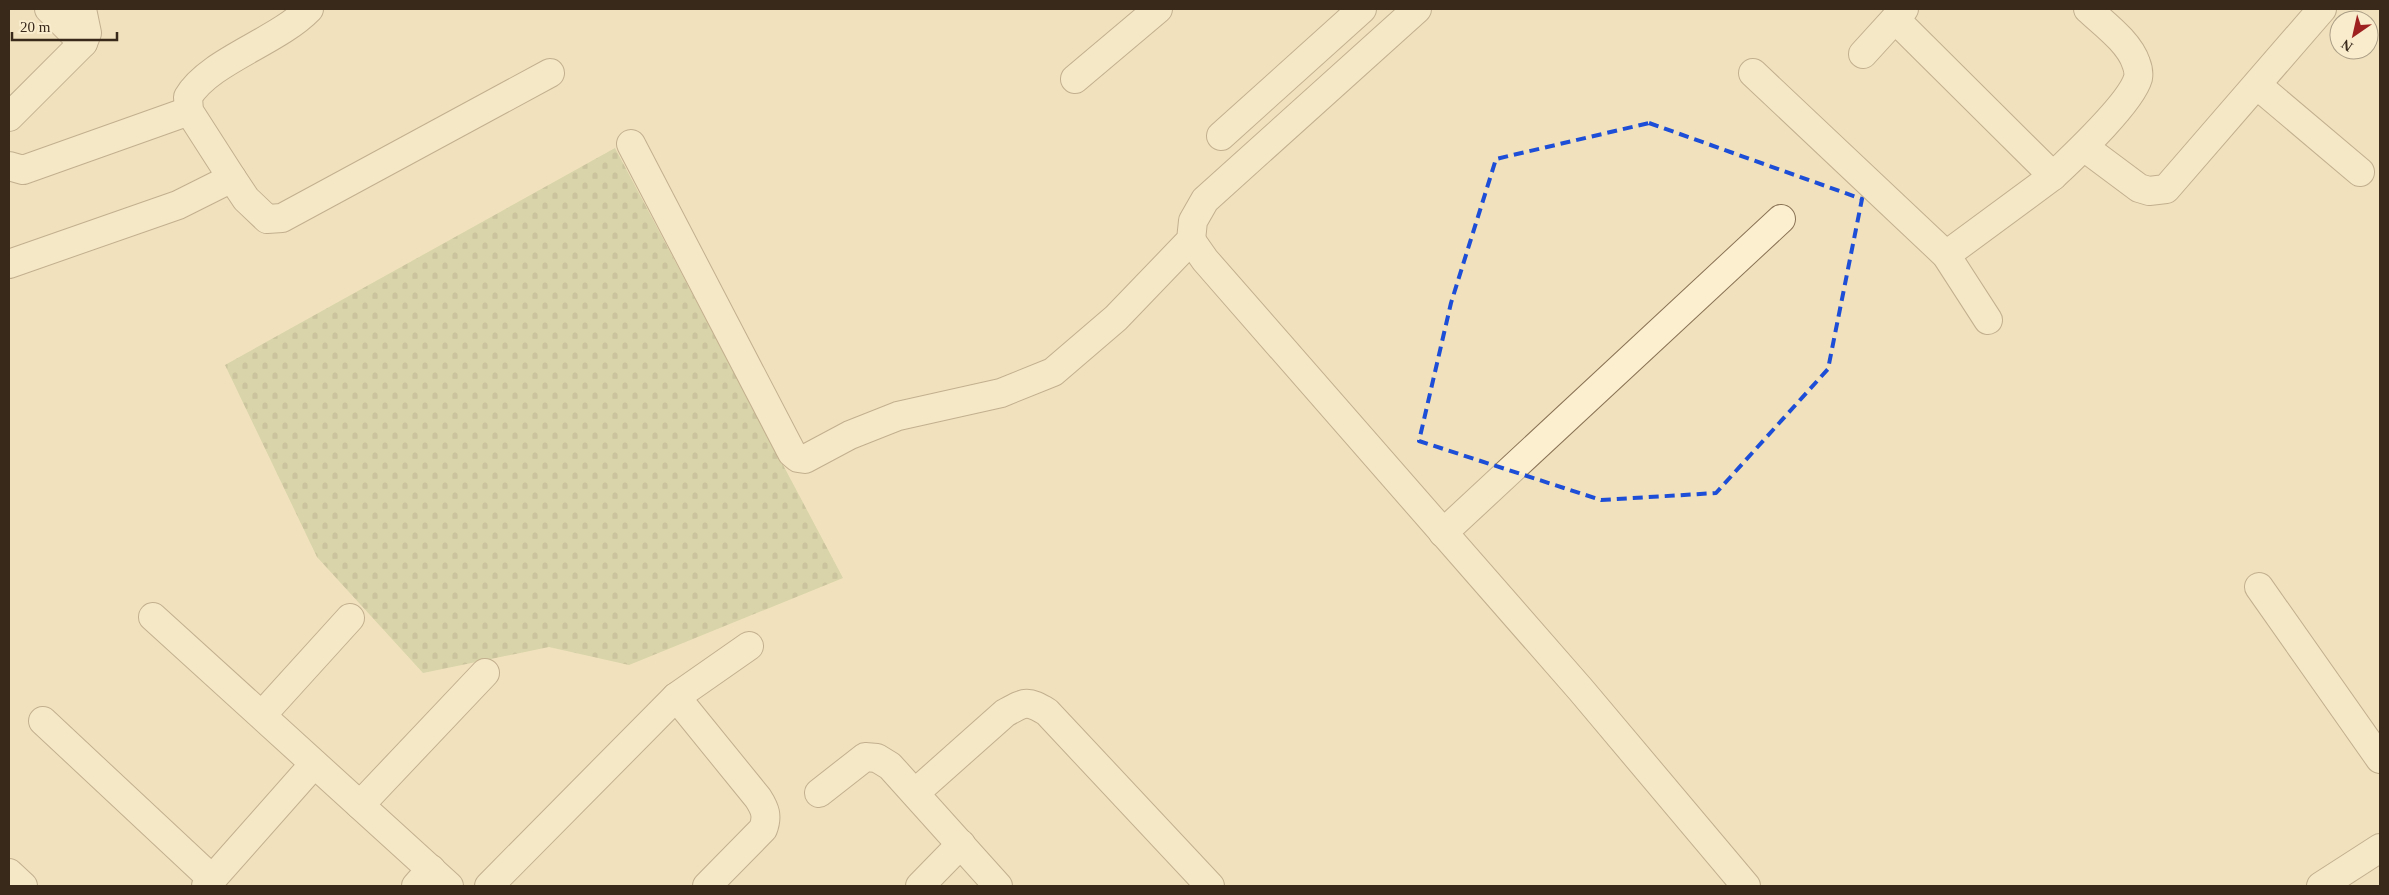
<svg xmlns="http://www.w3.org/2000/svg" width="2389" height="895" viewBox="0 0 2389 895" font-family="'Times New Roman',serif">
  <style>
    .cemetery { fill: url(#cemetery-stones) }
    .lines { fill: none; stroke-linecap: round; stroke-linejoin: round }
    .street-casing { stroke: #8a7255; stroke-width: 30 }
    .street { stroke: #fbefd0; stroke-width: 28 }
    .marked { fill: none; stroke: #1d4ed8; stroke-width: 4; stroke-dasharray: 10 6; stroke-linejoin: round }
  </style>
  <defs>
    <pattern id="cemetery-stones" width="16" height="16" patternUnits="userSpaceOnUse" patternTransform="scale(1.25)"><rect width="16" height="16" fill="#bdc390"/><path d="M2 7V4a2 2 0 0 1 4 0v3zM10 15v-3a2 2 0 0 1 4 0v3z" fill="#9b9e75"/></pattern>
  </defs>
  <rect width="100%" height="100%" fill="#f1e2bd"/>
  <!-- cemetery -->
  <polygon class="cemetery" points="615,148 843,578 629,665 549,647 423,673 317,557 225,365"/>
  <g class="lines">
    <!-- street casing -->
    <g class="street-casing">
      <g id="street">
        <polyline points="49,9 83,43"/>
        <polyline points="1895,19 2053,176 1946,255"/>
        <polyline points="1863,54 1904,9"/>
        <polyline points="1753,73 1946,255 1988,320"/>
        <polyline points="1075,79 1158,9"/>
        <polyline points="2257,85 2360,172"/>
        <polyline points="9,117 83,43 87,33 82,9"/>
        <polyline points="1221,136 1362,9"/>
        <polyline points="631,144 792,453 798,458 805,459 850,435 898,416 1001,393 1053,372 1116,318 1191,240 1193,221 1205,200 1417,9"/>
        <polyline points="2084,147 2139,188 2149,191 2166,189 2322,9"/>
        <polyline points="9,166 23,170 189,111"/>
        <path d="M 2053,176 C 2073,157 2131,103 2138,78 C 2139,73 2138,68 2136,63 C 2129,42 2104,24 2088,9"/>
        <polyline points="232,178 246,199 267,219 282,218 550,73"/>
        <polyline points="1191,240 1205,260 1581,690 1746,886"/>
        <path d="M 9,264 L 178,205 L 232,178 L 189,111 L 188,97 C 209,61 277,42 309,9"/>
        <polyline points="1443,533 1781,219"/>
        <polyline points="2259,587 2380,759"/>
        <polyline points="153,617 449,886"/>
        <path d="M 676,697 L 758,798 C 765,809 768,816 763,829 L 707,886"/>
        <polyline points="262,715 350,618"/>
        <polyline points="43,721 212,879"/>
        <polyline points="819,793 865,757 877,758 890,766 998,886"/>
        <path d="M 915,793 L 1005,713 C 1025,702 1027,700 1047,712 L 1210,886"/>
        <polyline points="360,805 485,673"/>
        <polyline points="9,873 23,886"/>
        <polyline points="206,886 314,764"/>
        <polyline points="416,886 431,869"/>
        <polyline points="489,886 676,697 749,646"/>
        <polyline points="920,886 961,844"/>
        <polyline points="2321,886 2380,848"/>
      </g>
    </g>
    <!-- street -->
    <use href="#street" class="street"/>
  </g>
  <!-- marked area -->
  <path d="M0 0H2389V895H0ZM 1649,123 L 1862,199 L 1828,369 L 1716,493 L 1601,500 L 1419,441 L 1451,303 L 1496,159 Z" fill="#f1e2bd" fill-opacity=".55" fill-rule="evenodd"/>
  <path class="marked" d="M 1649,123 L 1862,199 L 1828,369 L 1716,493 L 1601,500 L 1419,441 L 1451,303 L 1496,159 Z"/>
  <!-- border -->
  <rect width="2389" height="895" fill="none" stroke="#38291b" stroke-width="20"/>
  <!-- north arrow -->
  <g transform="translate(2354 35) rotate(214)"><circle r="24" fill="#f8eccd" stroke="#ab9e86"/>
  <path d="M0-4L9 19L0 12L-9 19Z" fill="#9e2120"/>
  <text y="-8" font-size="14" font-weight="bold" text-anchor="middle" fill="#38291b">N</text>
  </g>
  <!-- scale -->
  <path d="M12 32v8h105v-8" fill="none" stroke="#38291b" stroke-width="2.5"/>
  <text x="20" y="32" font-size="15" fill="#38291b" stroke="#f8eccd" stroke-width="4" paint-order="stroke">20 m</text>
</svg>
